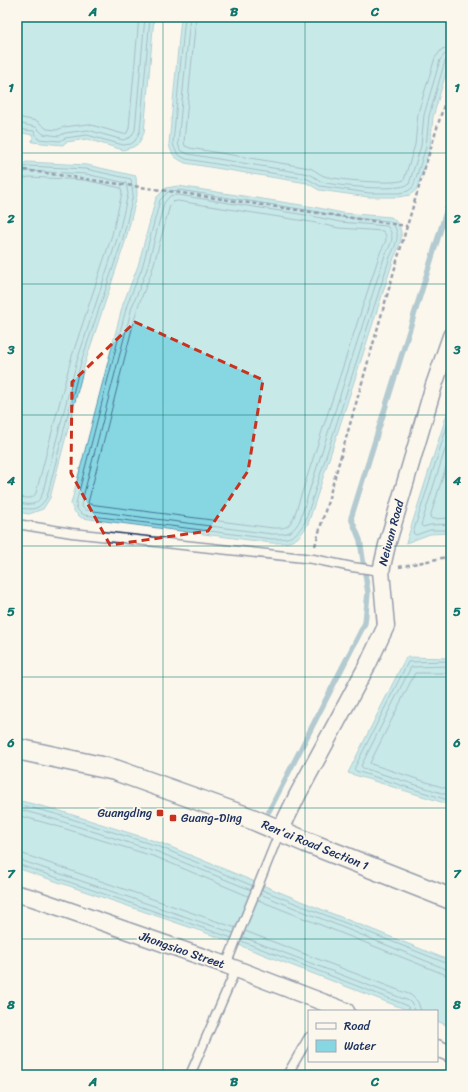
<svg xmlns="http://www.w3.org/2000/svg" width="468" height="1092" viewBox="0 0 468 1092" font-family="Sriracha,sans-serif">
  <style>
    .water { fill: #87d7e3; stroke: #5c94ae }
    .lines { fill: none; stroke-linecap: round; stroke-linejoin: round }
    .shore { stroke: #467293; stroke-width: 1 }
    .stream { stroke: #5c94ae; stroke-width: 5.5 }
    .service-casing { stroke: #1b2f5e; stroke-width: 11 }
    .minor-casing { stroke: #1b2f5e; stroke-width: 19 }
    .tertiary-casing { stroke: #1b2f5e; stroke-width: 23 }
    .path { stroke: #1b2f5e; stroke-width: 2.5; stroke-dasharray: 4 3; stroke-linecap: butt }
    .service { stroke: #fbf7ec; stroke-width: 8 }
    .minor { stroke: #fbf7ec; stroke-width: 16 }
    .tertiary { stroke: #fbf7ec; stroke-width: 20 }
    .marked { fill: none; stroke: #c8321e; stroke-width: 3; stroke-dasharray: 8 5; stroke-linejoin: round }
    .grid { fill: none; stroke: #0f766e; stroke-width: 1; stroke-opacity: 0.55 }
    .poi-dot { fill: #c8321e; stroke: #fbf7ec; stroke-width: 1.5 }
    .labels { text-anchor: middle; stroke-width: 4; stroke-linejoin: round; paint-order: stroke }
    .street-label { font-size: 12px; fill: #1b2f5e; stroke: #fbf7ec }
    .poi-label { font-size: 12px; fill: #1b2f5e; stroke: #fbf7ec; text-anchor: end }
    .neatline { fill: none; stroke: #0f766e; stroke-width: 1.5 }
    .grid-label { font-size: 13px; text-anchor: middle; font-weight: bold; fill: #0f766e }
  </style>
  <rect width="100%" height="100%" fill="#fbf7ec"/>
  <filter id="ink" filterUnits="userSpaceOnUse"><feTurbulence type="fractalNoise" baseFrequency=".025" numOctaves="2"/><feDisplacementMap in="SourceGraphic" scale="8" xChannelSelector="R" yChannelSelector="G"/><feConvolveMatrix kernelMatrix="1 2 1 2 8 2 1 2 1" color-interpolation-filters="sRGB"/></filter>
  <g filter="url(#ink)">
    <!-- water -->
    <g class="water">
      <polygon points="17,17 154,17 144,133 139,143 133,147 123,150 87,139 66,142 63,145 32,142 33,135 17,132"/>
      <path d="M 181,17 L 451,17 L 451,56 L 433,117 L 430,148 L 417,189 L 410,195 L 399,197 L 369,197 L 319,190 L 307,183 L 185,163 C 174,157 172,156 169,144 Z"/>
      <polygon points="27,162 87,165 136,176 137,195 126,239 85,363 50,498 43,509 29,514 17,512 17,165"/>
      <path d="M 178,186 L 314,207 L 342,213 L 391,217 C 407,229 401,243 394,258 L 308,524 C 297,542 293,543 272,543 L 82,518 C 76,514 73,511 71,504 L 123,304 L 138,266 L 156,198 L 166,188 Z"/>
      <polygon points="451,401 451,533 430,534 406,543"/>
      <polygon points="406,657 451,658 451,805 348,773"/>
      <polygon points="17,800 57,810 161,843 318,908 451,961 451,1027 437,1021 437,1011 410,1011 218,937 17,868"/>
    </g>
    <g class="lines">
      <!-- shore -->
      <g class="shore">
        <path d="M 185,17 L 173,143 C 175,152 178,155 186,159 L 308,179 L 320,186 L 369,193 L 399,193 L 408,191 L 413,187 L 426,147 L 429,116 L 445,61 L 447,59 L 451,58"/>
        <path d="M 190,17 L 178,143 L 180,150 L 188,154 L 309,174 C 314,176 318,180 322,182 C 336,186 398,192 409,184 L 421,146 L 424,115 L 440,60 L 445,54 L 451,53"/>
        <path d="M 196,17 L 184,142 L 185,146 L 190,148 L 310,168 C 315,170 319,174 324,176 C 336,180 394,185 404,180 L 415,145 L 418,113 L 435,58 L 442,49 L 451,47"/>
        <polyline points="17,117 37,121 47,129 57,130 64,127 88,124 123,134 127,133 129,128 139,17"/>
        <polyline points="17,123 36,127 43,134 59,136 65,133 88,130 123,140 131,137 135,130 145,17"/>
        <polyline points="17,129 34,131 38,139 60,141 65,138 87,135 123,145 131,144 135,141 140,131 150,17"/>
        <path d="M 17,169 L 27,166 L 86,169 L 131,179 L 133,195 L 123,238 L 81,362 L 47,497 C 38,512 32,509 17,508"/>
        <path d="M 17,174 L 28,171 L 86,174 L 126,183 L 128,194 L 118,236 L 77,361 L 42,495 C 35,508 29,504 17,503"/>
        <path d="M 17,180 L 29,177 L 85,180 L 121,188 L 122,193 L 112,235 L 71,359 L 36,493 C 32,501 25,497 17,497"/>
        <path d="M 179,190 L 313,211 L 341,217 L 389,221 C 403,231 396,245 390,257 L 305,522 C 295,538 290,539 272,539 L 84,515 C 79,512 76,509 76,503 L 127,305 L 142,268 L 160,200 L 168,192 Z"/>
        <path d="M 178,195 L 312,216 L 340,222 L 387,226 C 396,237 391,244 385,255 L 300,520 C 292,534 288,534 272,534 L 86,510 L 83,508 L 81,505 L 132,307 L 147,269 L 164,203 L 170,196 Z"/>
        <path d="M 178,201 L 311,222 L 339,228 L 383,231 C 390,239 383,245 380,253 L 294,517 C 288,529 285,528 273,528 L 89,504 L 88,503 L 137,309 L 152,271 L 170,205 L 173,202 Z"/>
        <polyline points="451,414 413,533 416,535 430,530 451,530"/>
        <polyline points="451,431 421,525 423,527 430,525 451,524"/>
        <polyline points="451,451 430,517 432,519 451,518"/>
        <polyline points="451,661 408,662 354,769 356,771 451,801"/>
        <polyline points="451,666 411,667 361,766 363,768 451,796"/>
        <polyline points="451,673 415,673 370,763 371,764 451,790"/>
        <polyline points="17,804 56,814 160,847 253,886"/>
        <polyline points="17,809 54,819 158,852 251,890"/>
        <polyline points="17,815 53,825 156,857 248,896"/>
        <polyline points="17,853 23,854 236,928"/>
        <polyline points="17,859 233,933"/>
        <polyline points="17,864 232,938"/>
        <polyline points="262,890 451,965"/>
        <polyline points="260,894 446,969 451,970"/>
        <polyline points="258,900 444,974 451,976"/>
        <polyline points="245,931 411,995 418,1002 421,1011"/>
        <polyline points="243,937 409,1001 413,1005 415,1011"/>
        <polyline points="241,941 406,1005 409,1008 410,1011"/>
      </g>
      <!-- stream -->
      <polyline class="stream" points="269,811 365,623 368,593 360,540 351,518 451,196"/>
      <!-- service casing -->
      <g class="service-casing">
        <g id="service">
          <polyline points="17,524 72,533 313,559 352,567 381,571"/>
          <polyline points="226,965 280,831"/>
          <polyline points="190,1075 236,969"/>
          <polyline points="287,1075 309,1037"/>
        </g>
      </g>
      <!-- minor casing -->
      <g class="minor-casing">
        <g id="minor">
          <polyline points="280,831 298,794 368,664 386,626 381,571 387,545 434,385 451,336"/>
          <polyline points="17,894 33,898 226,965 346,1011"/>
          <polyline points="437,1048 451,1054"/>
        </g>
      </g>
      <!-- tertiary casing -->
      <g class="tertiary-casing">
        <polyline id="tertiary" points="17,749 115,770 252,819 306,842 451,899"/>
      </g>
      <!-- path -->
      <g class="path">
        <polyline points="17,169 407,226"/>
        <polyline points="315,546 407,226 451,82"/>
        <polyline points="399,567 451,556"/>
      </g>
      <!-- service -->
      <use href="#service" class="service"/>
      <!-- minor -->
      <use href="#minor" class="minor"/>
      <!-- tertiary -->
      <use href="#tertiary" class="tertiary"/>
    </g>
  </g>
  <!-- marked area -->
  <path d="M0 0H468V1092H0ZM 135,322 L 263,380 L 248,471 L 208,531 L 110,545 L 71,473 L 72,382 Z" fill="#fbf7ec" fill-opacity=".55" fill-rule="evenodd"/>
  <path class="marked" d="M 135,322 L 263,380 L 248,471 L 208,531 L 110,545 L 71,473 L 72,382 Z"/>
  <!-- grid -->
  <path class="grid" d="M 163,17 L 163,1075M 305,17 L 305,1075M 17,153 L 451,153M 17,284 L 451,284M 17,415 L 451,415M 17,546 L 451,546M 17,677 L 451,677M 17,808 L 451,808M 17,939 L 451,939"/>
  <!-- markers -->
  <g class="poi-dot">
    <rect x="156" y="809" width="8" height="8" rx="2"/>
    <rect x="169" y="814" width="8" height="8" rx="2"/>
  </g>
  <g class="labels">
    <!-- street labels -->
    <g class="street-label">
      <text transform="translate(391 533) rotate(-75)" y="4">Neiwan Road</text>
      <text transform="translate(315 845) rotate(22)" y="4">Ren'ai Road Section 1</text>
      <text transform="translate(182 950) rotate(19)" y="4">Jhongsiao Street</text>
    </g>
    <!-- poi labels -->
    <g class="poi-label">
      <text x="152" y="817">Guangding</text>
      <text x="181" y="822" text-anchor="start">Guang-Ding</text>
    </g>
  </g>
  <!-- margin -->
  <rect width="468" height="1092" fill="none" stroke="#fbf7ec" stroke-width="44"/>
  <!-- legend -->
  <rect x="308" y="1010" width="130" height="52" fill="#fbf7ec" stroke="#a1a7b3"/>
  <rect x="316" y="1023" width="20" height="6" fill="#fbf7ec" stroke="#a1a7b3"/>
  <text x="344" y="1030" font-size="12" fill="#1b2f5e">Road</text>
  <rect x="316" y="1040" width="20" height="12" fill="#87d7e3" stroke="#a1a7b3"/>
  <text x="344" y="1050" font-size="12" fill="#1b2f5e">Water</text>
  <rect x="22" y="22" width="424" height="1048" class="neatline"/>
  <g class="grid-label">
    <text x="93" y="16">A</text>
    <text x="234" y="16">B</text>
    <text x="375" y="16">C</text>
    <text x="11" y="92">1</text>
    <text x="457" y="92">1</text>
    <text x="11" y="223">2</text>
    <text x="457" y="223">2</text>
    <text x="11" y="354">3</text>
    <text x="457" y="354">3</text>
    <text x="11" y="485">4</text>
    <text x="457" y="485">4</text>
    <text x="11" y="616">5</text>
    <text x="457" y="616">5</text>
    <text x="11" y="747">6</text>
    <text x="457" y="747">6</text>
    <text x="11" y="878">7</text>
    <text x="457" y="878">7</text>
    <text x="11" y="1009">8</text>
    <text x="457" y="1009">8</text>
    <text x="93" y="1086">A</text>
    <text x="234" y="1086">B</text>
    <text x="375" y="1086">C</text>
  </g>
</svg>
